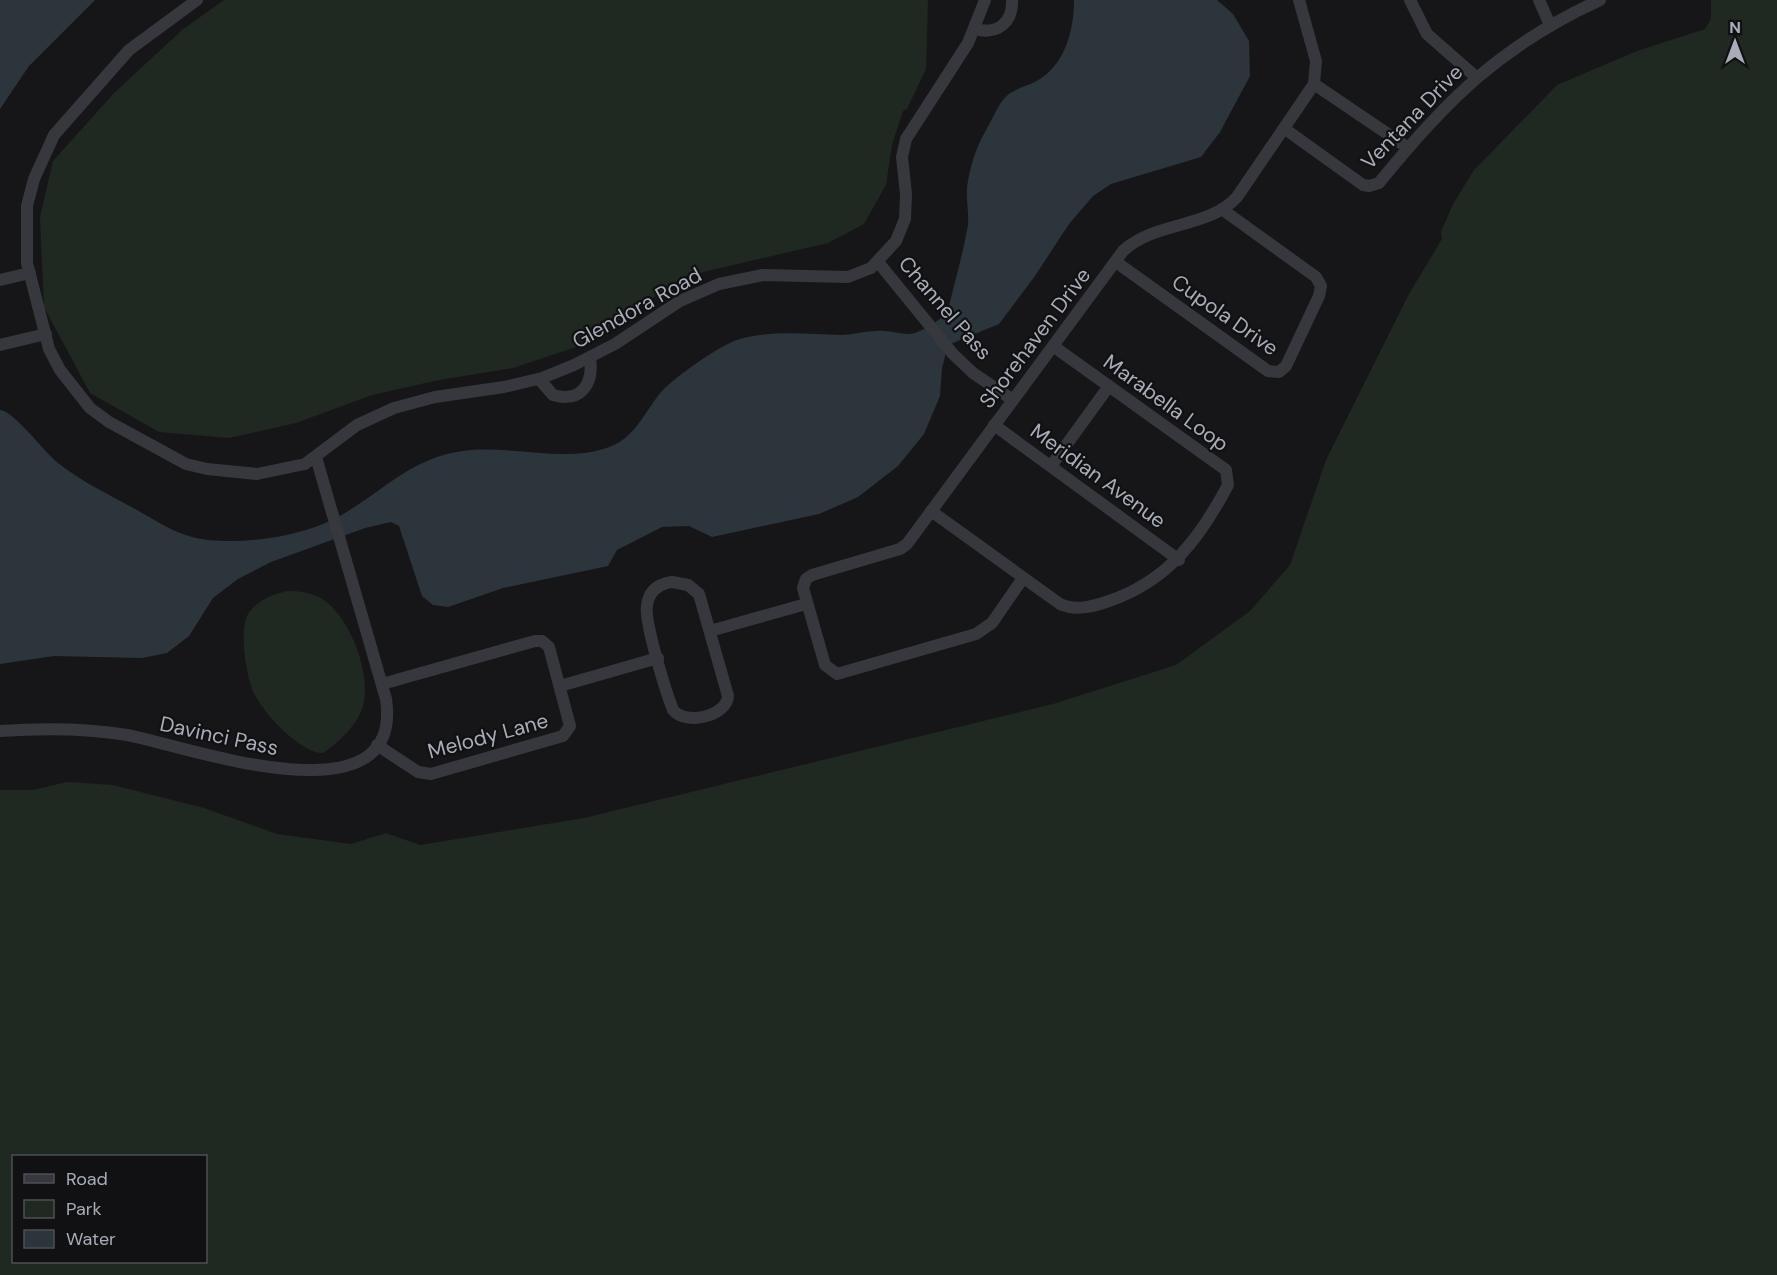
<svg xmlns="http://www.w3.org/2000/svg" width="1777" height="1275" viewBox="0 0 1777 1275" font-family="'DM Sans',sans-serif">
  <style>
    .green { fill: #202822; fill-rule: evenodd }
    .water { fill: #2c353c }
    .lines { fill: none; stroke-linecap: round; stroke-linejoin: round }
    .minor { stroke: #37383d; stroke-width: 12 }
    .labels { text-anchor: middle; stroke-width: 4.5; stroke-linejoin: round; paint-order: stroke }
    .street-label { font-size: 21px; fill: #a8adb8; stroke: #111113 }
  </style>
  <rect width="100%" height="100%" fill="#161618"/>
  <!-- green -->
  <g class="green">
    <polygon points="224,0 928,0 926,69 907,109 903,111 892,145 886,185 864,224 828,243 686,276 582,345 513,368 439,380 372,395 296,423 229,438 159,432 90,393 44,307 40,217 53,161 114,93 182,30"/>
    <path d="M 1711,0 L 1777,0 L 1777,1275 L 0,1275 L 0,790 L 33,790 L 67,782 L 113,785 L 204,808 L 277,834 L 351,844 L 386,833 L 420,845 L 584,818 L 1053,704 L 1176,665 L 1250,611 L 1290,565 L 1326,460 L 1409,294 L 1442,239 L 1441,232 L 1453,204 L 1474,170 L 1557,85 L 1637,51 L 1705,29 L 1711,19 ZM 206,1156 L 206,1262 L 14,1262 L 14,1156 Z"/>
    <path d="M 287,591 C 298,591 308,592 319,597 C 350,613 375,680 361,712 C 353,729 338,743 323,753 C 300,753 262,712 253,691 C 246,676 239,628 248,614 C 257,600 272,595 287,591 Z"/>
  </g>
  <!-- water -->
  <g class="water">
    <polygon points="0,0 95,0 29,66 0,109"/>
    <path d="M 1074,0 L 1217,0 L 1233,14 L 1249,41 L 1250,76 L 1220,132 L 1201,157 L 1111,184 L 1093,196 L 1069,224 L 1035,276 L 999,324 L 948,345 L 942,368 L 940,396 L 924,434 L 898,466 L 858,497 L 819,514 L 712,537 L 689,526 L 662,527 L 617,550 L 608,566 L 503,588 L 448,607 L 433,605 L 422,596 L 399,526 L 391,522 L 365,528 L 271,562 L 238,579 L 213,598 L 189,636 L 167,653 L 142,658 L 54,656 L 0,664 L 0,410 C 15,412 43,451 58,463 C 82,482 108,494 135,509 C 160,523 180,537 208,540 C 247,544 298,537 334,519 C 381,495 406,459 463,451 C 512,444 572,466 616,444 C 636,434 647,409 661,392 C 675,377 721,344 740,339 C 773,330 808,334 841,335 C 855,335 869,330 884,331 C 894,331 906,336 915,333 C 927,329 937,321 947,314 C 954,284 963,254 968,225 C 969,212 966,200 967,188 C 969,170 976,147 985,132 C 991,122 996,109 1003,100 C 1010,90 1024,87 1035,82 C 1065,66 1074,31 1074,0 Z"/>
  </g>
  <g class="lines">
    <!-- minor -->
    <g class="minor">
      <polyline points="197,0 129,50 54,135 34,179 27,206 27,263 49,349 60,370 90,408 109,422 186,464 207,469 257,474 305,464 357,425 394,408 435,397 504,387 542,378 574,365 615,344 680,301 719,284 763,275 848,277 871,268 896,241 905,219 906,194 902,157 906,139 968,43 985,0"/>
      <polyline points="1410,0 1427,34 1476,77"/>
      <polyline points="1539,0 1550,25"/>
      <path d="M 975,29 C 997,35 1013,23 1012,0"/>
      <polyline points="1314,84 1407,147"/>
      <path d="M 1285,129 L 1363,185 L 1369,186 L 1379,183 C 1446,100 1502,45 1600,0"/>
      <polyline points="878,262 953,354 973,373 1013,400"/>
      <polyline points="1116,262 1268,371 1279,372 1286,366 1319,296 1321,286 1316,277 1223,210"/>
      <polyline points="0,280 30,273"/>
      <polyline points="0,345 46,334"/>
      <path d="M 539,379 L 553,395 C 581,403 594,384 590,358"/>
      <polyline points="994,425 1179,560"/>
      <polyline points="1051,466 1109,386"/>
      <path d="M 931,511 L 1060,604 C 1076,611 1092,607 1109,601 C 1168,581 1200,538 1228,485 L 1226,470 L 1053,346"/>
      <path d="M 1023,578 L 992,623 L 976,634 L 837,674 L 825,665 L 803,588 L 806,579 L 812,575 L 900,549 L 907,544 L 1123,251 C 1155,221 1208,229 1237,197 L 1314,84 L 1316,61 L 1299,0"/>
      <path d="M 672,582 L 688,585 L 699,594 L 728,696 C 727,716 686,726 673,710 C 666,692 644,622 647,605 C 649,591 658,584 672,582 Z"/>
      <polyline points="710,631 806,604"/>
      <polyline points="560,686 658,658"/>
      <path d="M 0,731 C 43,728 85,728 127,735 C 183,745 405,827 386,699 L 316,457"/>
      <polyline points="377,745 418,772 431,774 563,736 570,726 549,647 542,641 535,641 382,684"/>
    </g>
  </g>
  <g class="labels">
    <!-- street labels -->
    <g class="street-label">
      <text transform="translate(1412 117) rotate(-46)" y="7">Ventana Drive</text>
      <text transform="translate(637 308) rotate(-29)" y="7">Glendora Road</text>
      <text transform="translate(945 308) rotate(49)" y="7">Channel Pass</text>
      <text transform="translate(1225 315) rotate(35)" y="7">Cupola Drive</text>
      <text transform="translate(1035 338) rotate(-53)" y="7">Shorehaven Drive</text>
      <text transform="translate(1166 403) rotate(36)" y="7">Marabella Loop</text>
      <text transform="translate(1098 476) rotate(36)" y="7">Meridian Avenue</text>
      <text transform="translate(219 736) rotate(12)" y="7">Davinci Pass</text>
      <text transform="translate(488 736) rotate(-15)" y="7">Melody Lane</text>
    </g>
  </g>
  <!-- legend -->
  <rect x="12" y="1155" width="195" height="108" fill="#111113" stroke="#4d4f55" stroke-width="1.5"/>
  <rect x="24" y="1174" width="30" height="9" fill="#37383d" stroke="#4d4f55" stroke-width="1.5"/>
  <text x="66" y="1185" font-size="18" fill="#a8adb8">Road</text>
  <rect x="24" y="1200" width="30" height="18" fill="#202822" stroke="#4d4f55" stroke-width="1.5"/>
  <text x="66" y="1215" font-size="18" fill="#a8adb8">Park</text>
  <rect x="24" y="1230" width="30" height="18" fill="#2c353c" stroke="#4d4f55" stroke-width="1.5"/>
  <text x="66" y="1245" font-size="18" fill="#a8adb8">Water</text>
  <!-- north arrow -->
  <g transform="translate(1735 42)" stroke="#111113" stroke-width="4.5" paint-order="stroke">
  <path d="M0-4.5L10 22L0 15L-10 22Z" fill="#a8adb8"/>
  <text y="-9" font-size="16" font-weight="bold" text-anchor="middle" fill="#a8adb8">N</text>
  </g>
</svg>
